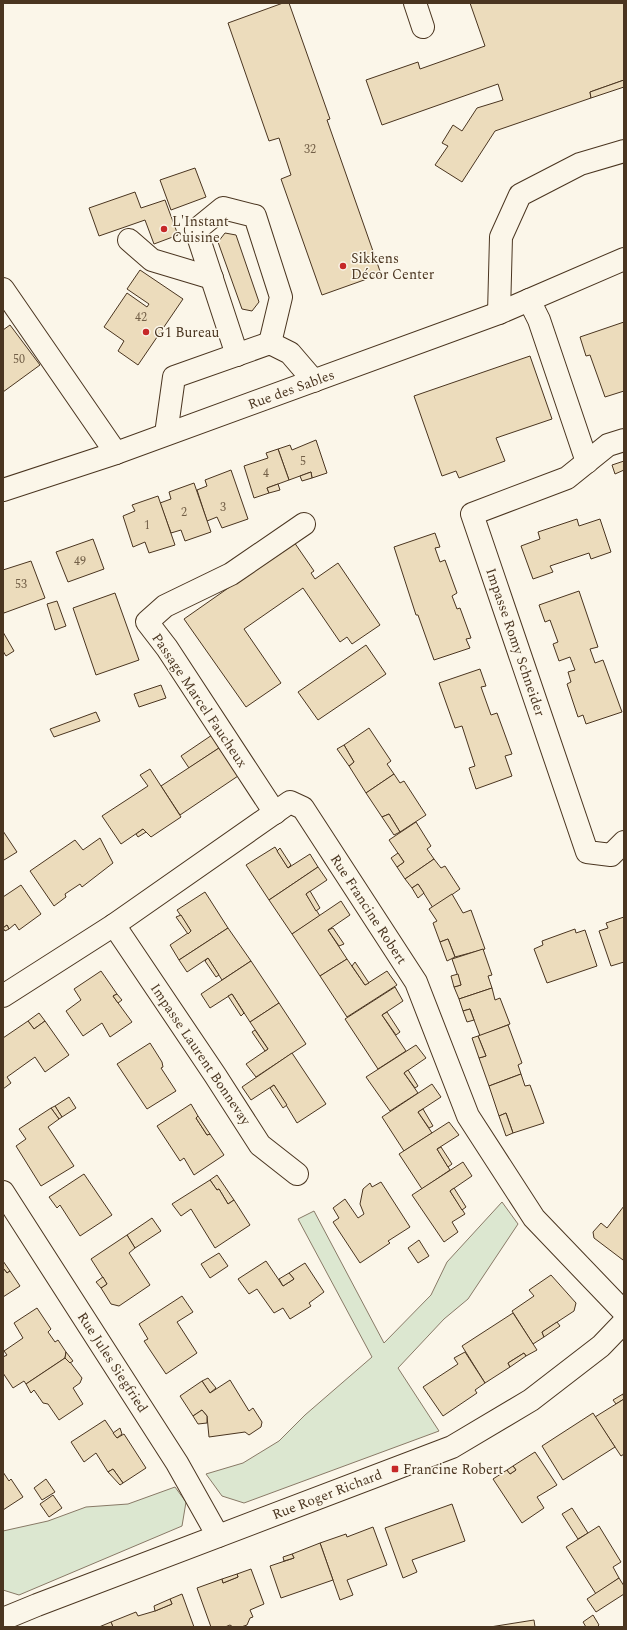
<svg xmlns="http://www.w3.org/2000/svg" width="627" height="1630" viewBox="0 0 627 1630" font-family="Spectral,serif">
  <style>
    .green { fill: #dce7d0; stroke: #887966 }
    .building { fill: #ecdcbc; stroke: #4a3520 }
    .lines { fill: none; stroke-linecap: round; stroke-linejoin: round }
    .minor-casing { stroke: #4a3520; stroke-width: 24 }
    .major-casing { stroke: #4a3520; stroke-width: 24 }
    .minor { stroke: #fbf6e9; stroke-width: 22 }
    .major { stroke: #fbf6e9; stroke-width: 22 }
    .poi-dot { fill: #c62828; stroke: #fbf6e9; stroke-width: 1.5 }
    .labels { text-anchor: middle; stroke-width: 3; stroke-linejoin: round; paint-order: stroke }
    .number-label { font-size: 12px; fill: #725f47 }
    .poi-label { font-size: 14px; fill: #4a3520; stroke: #fbf6e9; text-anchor: start }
    .street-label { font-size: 14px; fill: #4a3520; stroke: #fbf6e9 }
  </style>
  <rect width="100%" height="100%" fill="#fbf6e9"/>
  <!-- green -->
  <g class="green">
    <polygon points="502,1202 518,1224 468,1299 444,1319 398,1368 439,1431 244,1503 222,1496 206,1474 243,1463 279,1441 305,1415 372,1357 298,1219 314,1211 384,1343 431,1295 447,1262"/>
    <polygon points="175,1487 186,1502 182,1526 19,1595 3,1590 3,1531 48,1521 86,1507 128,1504"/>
  </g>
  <!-- building -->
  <g class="building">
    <polygon points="283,3 289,3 330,119 327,120 381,274 322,295 281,179 291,175 279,138 269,141 228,23"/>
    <polygon points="470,3 624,3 624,80 590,92 591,98 495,131 462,182 435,165 448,146 442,143 453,125 462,131 477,108 503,100 498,84 382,125 366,80 418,62 420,69 485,46"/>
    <polygon points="624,80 624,87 591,98 590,92"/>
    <polygon points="195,168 206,197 171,210 160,180"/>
    <polygon points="135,192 141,208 165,200 178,235 154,244 145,220 99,236 89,208"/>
    <polygon points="225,233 236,235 259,302 252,311 242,309 218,242"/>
    <polygon points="140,270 183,299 138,365 118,351 124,341 104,327 127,293 147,307 149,304 127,289"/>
    <polygon points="624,322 624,391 605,397 590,355 586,356 580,337"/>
    <polygon points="10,325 40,365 3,392 3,330"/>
    <polygon points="530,356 552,419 496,438 505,461 459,478 456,471 442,476 414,396"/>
    <polygon points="316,440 327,473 312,478 311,472 289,480 278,449 290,445 292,450"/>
    <polygon points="278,449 289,480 267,488 269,493 254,498 244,466 268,458 266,453"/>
    <polygon points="624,461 624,470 615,474 612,465"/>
    <polygon points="231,470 248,519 222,528 217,517 207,521 197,490 207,486 205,480"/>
    <polygon points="311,472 312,478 302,481 300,476"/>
    <polygon points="194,483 211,532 185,541 181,530 171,533 160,503 171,499 169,492"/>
    <polygon points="278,484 280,490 269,493 267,488"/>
    <polygon points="158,496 175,545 149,553 145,542 133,547 123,516 135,511 132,505"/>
    <polygon points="577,519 579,526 600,519 611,552 591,559 589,553 550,566 553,572 533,579 521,546 540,539 538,532"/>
    <polygon points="435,533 440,547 435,548 440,562 445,560 457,593 452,596 457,609 460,608 471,638 466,639 470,648 434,660 418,615 416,615 394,547"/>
    <polygon points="93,539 104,569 68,582 56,552"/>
    <polygon points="294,542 314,571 311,573 315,579 338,563 380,625 352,644 347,637 340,642 303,588 244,629 281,683 246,707 184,619"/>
    <polygon points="31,561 45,598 4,613 3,610 3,570"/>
    <polygon points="579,591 598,647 590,649 595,663 603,660 622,712 586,724 583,715 578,717 567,684 571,682 568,672 575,670 570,657 559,661 553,644 558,642 550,620 545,622 539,605"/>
    <polygon points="115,593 139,660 96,675 73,608"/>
    <polygon points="57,601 66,626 55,630 47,604"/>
    <polygon points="3,632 14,651 6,656 3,651"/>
    <polygon points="366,645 386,674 318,720 298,692"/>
    <polygon points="480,669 486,686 481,687 491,715 497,713 512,754 505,756 512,776 476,789 469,768 475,766 462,726 455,728 439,683"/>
    <polygon points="161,685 166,698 139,707 134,694"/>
    <polygon points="96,712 100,721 54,737 50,729"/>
    <polygon points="369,728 391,761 387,764 394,774 366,793 349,766 354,762 344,745"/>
    <polygon points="212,735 219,748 189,768 181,756"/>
    <polygon points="344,745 354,762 349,766 337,749"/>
    <polygon points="219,748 238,776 180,815 161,786"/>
    <polygon points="150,769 181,817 151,837 143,829 121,844 102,816 148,786 140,775"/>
    <polygon points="394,774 400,783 404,781 426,815 400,832 389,814 382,817 366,793"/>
    <polygon points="389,814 400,832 394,835 382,817"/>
    <polygon points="416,822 431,846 427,849 434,859 405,879 397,867 404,862 389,840"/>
    <polygon points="143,829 146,832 138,837 136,834"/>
    <polygon points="3,831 17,852 4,860 3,859"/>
    <polygon points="100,838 113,863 82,887 80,884 65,894 66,897 54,906 30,871 75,840 83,850"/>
    <polygon points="275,847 288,868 310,854 318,867 269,900 246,865"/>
    <polygon points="280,848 291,865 288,868 277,851"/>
    <polygon points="398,853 404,862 397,867 391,858"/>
    <polygon points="434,859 441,868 445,866 460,889 433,908 418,884 412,888 405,879"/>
    <polygon points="318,867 327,880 306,894 320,916 292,934 269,900"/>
    <polygon points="418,884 424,893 418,898 412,888"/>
    <polygon points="21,885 41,914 19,930 15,924 9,929 7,925 3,928 3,897"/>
    <polygon points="310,891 320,908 316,911 306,894"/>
    <polygon points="205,892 228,928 179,960 170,945 191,931 177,910"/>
    <polygon points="452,894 463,913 471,910 485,949 455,957 448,939 440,942 433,923 437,921 429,909"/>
    <polygon points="341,901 350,915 328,930 347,959 320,976 292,934"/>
    <polygon points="181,915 191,931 188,934 176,917"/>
    <polygon points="624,917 624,962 611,966 599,931 608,928 606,923"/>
    <polygon points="7,925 9,929 5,931 3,928"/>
    <polygon points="228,928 251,961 222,980 208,958 187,972 179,960"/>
    <polygon points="333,928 344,944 339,946 328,930"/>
    <polygon points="575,929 576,933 585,930 597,966 547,983 534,949 543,945 542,941"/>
    <polygon points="448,939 455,957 447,961 440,942"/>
    <polygon points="483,949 492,975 488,976 492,988 459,999 454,987 461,985 452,959"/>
    <polygon points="208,958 219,975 216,977 205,961"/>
    <polygon points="347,959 365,985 387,971 397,985 347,1017 320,976"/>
    <polygon points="251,961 279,1003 250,1022 232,994 210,1008 201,994"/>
    <polygon points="355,962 369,983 365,985 352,966"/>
    <polygon points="101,971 117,994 113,996 132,1022 110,1037 102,1023 83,1036 66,1011 81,1000 74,989"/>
    <polygon points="458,974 461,985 454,987 451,976"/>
    <polygon points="395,987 403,1001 382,1015 406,1051 378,1069 345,1019"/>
    <polygon points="492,988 495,1000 500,998 510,1024 480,1036 470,1009 463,1011 459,999"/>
    <polygon points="117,994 122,1000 118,1003 113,996"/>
    <polygon points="232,994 244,1013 241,1016 228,996"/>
    <polygon points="279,1003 306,1044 256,1077 246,1064 268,1049 250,1022"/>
    <polygon points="470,1009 474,1020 467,1022 463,1011"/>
    <polygon points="387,1012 400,1032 396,1035 382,1015"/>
    <polygon points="39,1013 45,1021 34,1029 28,1021"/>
    <polygon points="28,1021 34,1029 45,1021 69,1055 45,1072 35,1057 7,1077 11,1083 3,1089 3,1038"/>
    <polygon points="508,1025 522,1063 518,1065 521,1074 489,1086 479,1058 486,1056 478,1036"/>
    <polygon points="255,1030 268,1049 265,1051 252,1032"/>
    <polygon points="478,1036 486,1056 479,1058 472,1038"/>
    <polygon points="150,1043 162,1062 163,1067 161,1068 176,1091 147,1109 117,1064"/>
    <polygon points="416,1045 426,1058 404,1073 418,1093 390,1111 366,1077"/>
    <polygon points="292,1053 326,1104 297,1123 274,1085 251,1100 242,1087"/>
    <polygon points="408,1070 418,1086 415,1088 404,1073"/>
    <polygon points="521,1074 525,1086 530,1085 544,1123 513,1133 506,1113 499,1116 489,1086"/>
    <polygon points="432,1084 441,1097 418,1112 432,1133 404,1151 382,1117"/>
    <polygon points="274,1085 287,1105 283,1108 270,1088"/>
    <polygon points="69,1097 76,1108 62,1117 55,1106"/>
    <polygon points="191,1104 198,1116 196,1118 207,1135 210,1134 224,1155 194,1175 184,1158 180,1161 157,1126"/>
    <polygon points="55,1106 62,1117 59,1119 51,1108"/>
    <polygon points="51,1108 59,1119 48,1127 74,1166 41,1186 16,1146 26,1139 19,1129"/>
    <polygon points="423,1109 433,1126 429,1128 418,1112"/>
    <polygon points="506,1113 513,1133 506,1136 499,1116"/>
    <polygon points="198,1116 210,1134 207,1135 196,1118"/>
    <polygon points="449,1122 459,1135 437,1149 450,1170 422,1189 399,1154"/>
    <polygon points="441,1147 452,1164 448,1167 437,1149"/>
    <polygon points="463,1162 472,1176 450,1191 465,1214 452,1222 458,1232 444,1242 412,1195"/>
    <polygon points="84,1174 112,1215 80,1236 60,1205 57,1208 49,1197"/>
    <polygon points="217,1175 234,1200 228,1204 219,1189 217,1190 210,1180"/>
    <polygon points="210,1180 217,1190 219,1189 228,1204 234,1200 250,1225 215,1248 191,1209 181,1216 172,1204"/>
    <polygon points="381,1182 410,1227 388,1241 390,1243 360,1263 333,1222 339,1218 333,1208 345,1199 358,1218 364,1214 360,1204 363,1189 370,1183 372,1187"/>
    <polygon points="454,1188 466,1207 462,1210 450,1191"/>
    <polygon points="624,1206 624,1259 623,1260 594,1238 593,1232 601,1223 607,1228"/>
    <polygon points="152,1218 161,1231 135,1248 127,1235"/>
    <polygon points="127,1235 135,1248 129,1253 150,1285 119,1306 111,1304 101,1288 107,1284 91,1259"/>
    <polygon points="419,1240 429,1256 418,1263 408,1248"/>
    <polygon points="219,1253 228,1266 210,1278 201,1264"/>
    <polygon points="3,1261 10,1271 7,1273 3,1268"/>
    <polygon points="266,1261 283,1286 294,1279 289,1273 305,1263 324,1292 309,1303 311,1306 290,1319 283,1308 274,1313 257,1289 249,1294 238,1279"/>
    <polygon points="3,1268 7,1273 10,1271 20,1286 3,1297"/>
    <polygon points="289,1273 294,1279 283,1286 279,1279"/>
    <polygon points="551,1275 576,1303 574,1311 542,1332 544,1337 533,1344 512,1311 534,1296 529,1290"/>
    <polygon points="103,1277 107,1284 101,1288 96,1282"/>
    <polygon points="182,1296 193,1312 177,1322 197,1353 166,1374 144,1341 148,1339 139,1324"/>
    <polygon points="37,1308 51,1329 48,1332 55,1342 58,1340 66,1352 65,1358 26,1384 24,1381 13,1388 3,1373 3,1357 7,1355 4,1351 23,1338 14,1323"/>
    <polygon points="513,1313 537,1350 526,1356 524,1353 508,1363 510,1367 485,1383 462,1346"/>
    <polygon points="557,1322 560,1326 544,1337 542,1332"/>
    <polygon points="66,1352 73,1361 70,1363 65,1358"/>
    <polygon points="465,1352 485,1383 475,1390 477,1393 443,1416 423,1387 458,1364 454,1358"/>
    <polygon points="524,1353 526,1356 510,1367 508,1363"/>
    <polygon points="65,1358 70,1363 70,1362 82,1378 80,1383 73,1388 83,1404 59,1420 48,1404 43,1403 34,1390 31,1393 26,1384"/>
    <polygon points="208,1378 216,1388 210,1393 202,1381"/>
    <polygon points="230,1380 249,1411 253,1408 262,1422 261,1427 249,1435 245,1432 209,1437 207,1416 202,1410 193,1416 180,1396 202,1381 210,1393"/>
    <polygon points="623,1394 624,1399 616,1404 613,1400"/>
    <polygon points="624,1399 624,1454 621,1456 595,1417"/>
    <polygon points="202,1410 207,1416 207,1423 198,1424 193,1416"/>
    <polygon points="593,1413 615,1447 563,1480 542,1446"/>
    <polygon points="105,1420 117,1438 124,1434 146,1468 123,1483 113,1469 108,1472 96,1453 84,1462 71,1442"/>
    <polygon points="120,1428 122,1434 117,1438 113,1433"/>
    <polygon points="535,1452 557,1485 537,1497 544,1508 522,1523 493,1479 507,1470 510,1474 516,1470 513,1466"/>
    <polygon points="513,1466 516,1470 510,1474 507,1470"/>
    <polygon points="113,1469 123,1483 120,1485 108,1472"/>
    <polygon points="3,1472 9,1481 11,1479 23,1497 3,1510"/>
    <polygon points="46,1479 55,1492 42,1500 34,1488"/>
    <polygon points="53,1495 62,1508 49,1517 40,1504"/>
    <polygon points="452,1504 465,1541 412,1560 417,1572 403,1578 385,1528"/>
    <polygon points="572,1508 588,1533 578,1539 562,1514"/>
    <polygon points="599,1526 621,1562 613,1567 619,1578 596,1594 566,1547"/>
    <polygon points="373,1527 387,1565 347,1580 353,1595 340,1600 320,1543 346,1534 347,1537"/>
    <polygon points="320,1543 333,1580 281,1598 270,1566 294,1558 292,1554"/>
    <polygon points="292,1554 294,1558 284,1561 283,1557"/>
    <polygon points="251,1569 264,1604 250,1610 253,1617 250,1618 247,1625 241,1627 233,1627 230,1625 225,1627 211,1627 197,1588 222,1579 223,1583 238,1577 237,1574"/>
    <polygon points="237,1574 238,1577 223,1583 222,1579"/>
    <polygon points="619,1578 624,1586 624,1594 596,1612 587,1599"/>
    <polygon points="182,1594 194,1627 113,1627 111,1622 136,1612 138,1616 155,1611 172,1604 170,1599"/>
    <polygon points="170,1599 172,1604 155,1611 154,1606"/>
    <polygon points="593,1615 599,1625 597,1627 586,1627 583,1622"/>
    <polygon points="534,1620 535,1627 490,1627"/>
    <polygon points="111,1622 113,1627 99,1627"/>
  </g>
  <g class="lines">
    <!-- minor casing -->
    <g class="minor-casing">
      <g id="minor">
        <polyline points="415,3 423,27"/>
        <polyline points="129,240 152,260 212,278"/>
        <polyline points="3,289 116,453"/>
        <polyline points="529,300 539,320 587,462"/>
        <polyline points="499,313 501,237 520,195 580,164 624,151"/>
        <polyline points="237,355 196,230 223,208 255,216 281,297 270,343"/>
        <polyline points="166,434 174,377 270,343 290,353 314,381"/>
        <polyline points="624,440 608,445 567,478 472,514 587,852 611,855 624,842"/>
        <polyline points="275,813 167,648 147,622 165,606 231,574 304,524"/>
        <polyline points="114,925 215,1075 260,1145 297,1174"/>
        <polyline points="3,996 114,925 290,802 303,808 416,982 468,1116 534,1218 624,1312"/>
        <polyline points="3,1192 177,1463 218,1536"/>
        <polyline points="3,1619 37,1605 452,1447 531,1400 601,1346 624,1322"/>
      </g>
    </g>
    <!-- major casing -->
    <g class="major-casing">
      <polyline id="major" points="3,490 116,453 499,313 624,259"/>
    </g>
    <!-- minor -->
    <use href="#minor" class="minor"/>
    <!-- major -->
    <use href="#major" class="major"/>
  </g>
  <!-- markers -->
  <g class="poi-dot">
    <circle cx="164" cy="229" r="4"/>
    <circle cx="343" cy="266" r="4"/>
    <circle cx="146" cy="332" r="4"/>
    <rect x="391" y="1465" width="8" height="8" rx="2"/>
  </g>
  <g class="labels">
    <!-- number labels -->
    <g class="number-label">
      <text x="310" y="153">32</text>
      <text x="141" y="321">42</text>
      <text x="19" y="363">50</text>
      <text x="303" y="465">5</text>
      <text x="266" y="477">4</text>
      <text x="223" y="511">3</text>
      <text x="184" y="516">2</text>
      <text x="147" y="529">1</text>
      <text x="80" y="565">49</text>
      <text x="21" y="588">53</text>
    </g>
    <!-- poi labels -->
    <g class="poi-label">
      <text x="172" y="226">L'Instant<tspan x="172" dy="16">Cuisine</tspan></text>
      <text x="351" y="263">Sikkens<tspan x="351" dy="16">Décor Center</tspan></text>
      <text x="154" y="337">G1 Bureau</text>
      <text x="403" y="1474">Francine Robert</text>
    </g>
    <!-- street labels -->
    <g class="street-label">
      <text transform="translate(291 389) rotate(-20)" y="5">Rue des Sables</text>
      <text transform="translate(516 642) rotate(71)" y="5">Impasse Romy Schneider</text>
      <text transform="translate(200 700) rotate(56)" y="5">Passage Marcel Faucheux</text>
      <text transform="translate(369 909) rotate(57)" y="5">Rue Francine Robert</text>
      <text transform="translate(201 1054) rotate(56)" y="5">Impasse Laurent Bonnevay</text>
      <text transform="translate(113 1362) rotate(57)" y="5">Rue Jules Siegfried</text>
      <text transform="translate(327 1494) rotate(-21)" y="5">Rue Roger Richard</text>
    </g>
  </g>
  <!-- border -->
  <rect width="627" height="1630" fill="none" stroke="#4a3520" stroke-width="8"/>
</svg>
